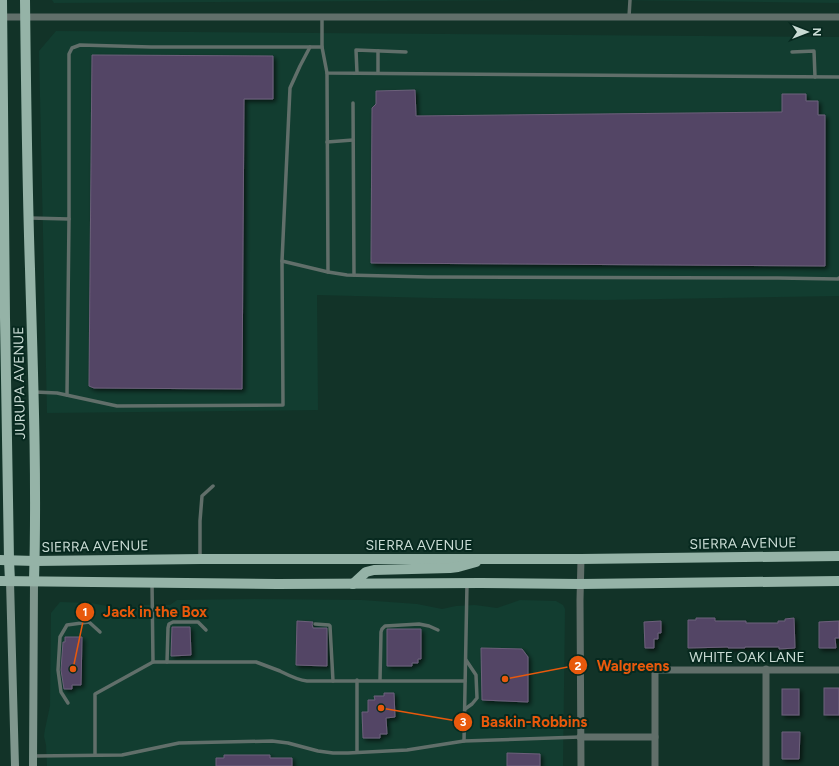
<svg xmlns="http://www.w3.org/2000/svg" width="839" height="766" viewBox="0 0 839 766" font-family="Figtree,sans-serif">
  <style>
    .built { fill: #123d30 }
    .building { fill: #534465; stroke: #6c607a; filter: url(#shadow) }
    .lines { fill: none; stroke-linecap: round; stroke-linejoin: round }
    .service { stroke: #616f6a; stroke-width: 3.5 }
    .minor { stroke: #616f6a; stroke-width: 7 }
    .secondary { stroke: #7f968d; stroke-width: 8 }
    .primary { stroke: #95b3a7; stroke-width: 10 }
    .labels { text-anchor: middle; stroke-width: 4; stroke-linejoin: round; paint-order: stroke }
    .street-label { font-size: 14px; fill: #c9dbd4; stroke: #07291f }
    .leader { fill: none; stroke: #e8590c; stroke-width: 1.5 }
    .callout-dot { fill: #e8590c; stroke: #07291f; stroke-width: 1.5 }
    .mark-label { font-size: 12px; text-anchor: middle; font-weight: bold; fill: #fff }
    .callout-label { font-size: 15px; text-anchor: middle; font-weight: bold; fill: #e8590c; stroke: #07291f; stroke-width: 4; stroke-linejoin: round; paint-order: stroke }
  </style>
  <defs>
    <filter id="shadow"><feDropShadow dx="2.5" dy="2.5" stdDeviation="2" flood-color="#0009"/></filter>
  </defs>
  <rect width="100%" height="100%" fill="#123328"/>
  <!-- built -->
  <g class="built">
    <polygon points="52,0 536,0 54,3"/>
    <polygon points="615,0 839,0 839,3"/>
    <polygon points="56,31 839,37 839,296 604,300 433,298 317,295 318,410 47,413 39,51"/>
    <polygon points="254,599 362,600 417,604 442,609 456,606 475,605 497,608 520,600 556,601 563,605 565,609 563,766 47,766 46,745 44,736 45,729 50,706 51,613 60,602 91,603 118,608 133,608 141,605 170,605 177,600"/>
  </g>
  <!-- building -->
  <g class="building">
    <polygon points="92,55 273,56 273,99 244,99 242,389 94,388 89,386"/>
    <polygon points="415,90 416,116 782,112 782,94 806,94 806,101 818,101 818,115 825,115 825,266 371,263 372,108 376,104 376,91"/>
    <polygon points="696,618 715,618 715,621 746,621 746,623 778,623 778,621 785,621 785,619 794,618 795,648 779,649 779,647 745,647 745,648 728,648 728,647 688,648 688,620 696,620"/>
    <polygon points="297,621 313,622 312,624 313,628 327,628 327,666 296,665"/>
    <polygon points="661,621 661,633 658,633 658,639 654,639 654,648 645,648 644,622"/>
    <polygon points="839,621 839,638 835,638 836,648 819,648 819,622"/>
    <polygon points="172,627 190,627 191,655 171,656"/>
    <polygon points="387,629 421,629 421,659 418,659 418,663 412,663 412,666 387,666"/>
    <polygon points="65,637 82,637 81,685 72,685 72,689 64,689 61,670 63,642 65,642"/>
    <polygon points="481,648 522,649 528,657 528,702 482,700"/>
    <rect x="824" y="688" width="15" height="27"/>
    <rect x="782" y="689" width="17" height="26"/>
    <polygon points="384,693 394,693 395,717 386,718 387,734 380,734 380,738 363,738 362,712 368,712 368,700 375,700 374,696 384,696"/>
    <polygon points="782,732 800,732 799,759 782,759"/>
    <polygon points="507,753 540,754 540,766 507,766"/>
    <polygon points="224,755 270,755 270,758 292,758 292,766 216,766 216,758 224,758"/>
  </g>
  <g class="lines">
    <!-- service -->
    <g class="service">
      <polyline points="629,17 630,0"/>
      <polyline points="310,47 300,66 290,88 282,261 328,272"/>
      <polyline points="322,47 327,73 839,77"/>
      <polyline points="378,51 378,73"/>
      <polyline points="792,52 814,51 815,77"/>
      <polyline points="327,73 328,272 347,275 428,277 778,278 838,279 839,278"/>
      <polyline points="357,73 356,50 406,52"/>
      <polyline points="353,103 354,275"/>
      <polyline points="327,142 353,140"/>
      <polyline points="30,218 69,219 69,54 72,48 80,45 151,47 322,47 322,17"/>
      <polyline points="35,392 57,393 117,406 283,405 282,261"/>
      <polyline points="67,395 69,219"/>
      <polyline points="200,558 200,521 202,496 213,486"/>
      <polyline points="152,583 153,662"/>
      <polyline points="315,624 329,625 330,626 333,681"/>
      <polyline points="167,662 168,628 169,624 173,622 198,622 206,630"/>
      <polyline points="380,680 381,632 382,629 385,626 419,624 429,626 438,630"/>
      <polyline points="68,703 61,692 58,670 60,637 67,625 89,622 100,632"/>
      <polyline points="465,709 472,704 477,698 476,675 466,660"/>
      <polyline points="464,741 467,584"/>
      <polyline points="357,752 357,680"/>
      <path d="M 95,755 L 95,694 L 153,662 L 256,662 C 264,665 272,668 280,671 C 290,676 297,680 307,681 L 465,681"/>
      <polyline points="34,756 122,755 179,743 272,741 288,743 318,751 333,753 348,753 407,750 464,741 580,737"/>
    </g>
    <!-- minor -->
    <g class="minor">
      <polyline points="0,17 839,17"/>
      <polyline points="766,669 766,766"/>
      <polyline points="580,737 655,737"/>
      <polyline points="581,766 580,600 581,559"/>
      <polyline points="655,766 655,670 839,670"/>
    </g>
    <!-- secondary -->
    <g class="secondary">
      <polyline points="10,581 15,766"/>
      <polyline points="33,766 34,581"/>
    </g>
    <!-- primary -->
    <g class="primary">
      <polyline points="2,0 5,318 9,560 10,581"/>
      <path d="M 25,0 C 26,90 27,180 30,269 C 33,373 37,477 34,581"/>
      <polyline points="0,560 35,561 201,559 581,559 839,556"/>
      <polyline points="0,581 277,584 481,583 580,584 839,581"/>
      <polyline points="353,584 366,572 374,570 450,568 458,567 476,562"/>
    </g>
  </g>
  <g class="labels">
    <!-- street labels -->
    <g class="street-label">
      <text transform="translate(19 383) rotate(-91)" y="5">JURUPA AVENUE</text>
      <text transform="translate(743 543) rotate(-1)" y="5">SIERRA AVENUE</text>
      <text x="419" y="550">SIERRA AVENUE</text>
      <text transform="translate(95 546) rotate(-1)" y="5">SIERRA AVENUE</text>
      <text x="747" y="662">WHITE OAK LANE</text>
    </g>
  </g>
  <!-- callouts -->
  <path class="leader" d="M73 669L85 612M505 679L578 665M381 708L463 722"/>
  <g class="callout-dot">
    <circle cx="73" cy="669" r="4"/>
    <circle cx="505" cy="679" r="4"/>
    <circle cx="381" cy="708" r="4"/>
    <circle cx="85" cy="612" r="10"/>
    <circle cx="578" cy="665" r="10"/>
    <circle cx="463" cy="722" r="10"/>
  </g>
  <g class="mark-label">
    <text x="85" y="616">1</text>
    <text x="578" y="670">2</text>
    <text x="463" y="726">3</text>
  </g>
  <g class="callout-label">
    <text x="155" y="617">Jack in the Box</text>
    <text x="633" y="671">Walgreens</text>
    <text x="534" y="727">Baskin-Robbins</text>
  </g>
  <!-- north arrow -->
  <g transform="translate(807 32) rotate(90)" stroke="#07291f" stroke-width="3" paint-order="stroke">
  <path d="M0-3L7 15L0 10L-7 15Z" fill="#c9dbd4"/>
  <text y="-6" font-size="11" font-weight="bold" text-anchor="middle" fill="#c9dbd4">N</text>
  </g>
</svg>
